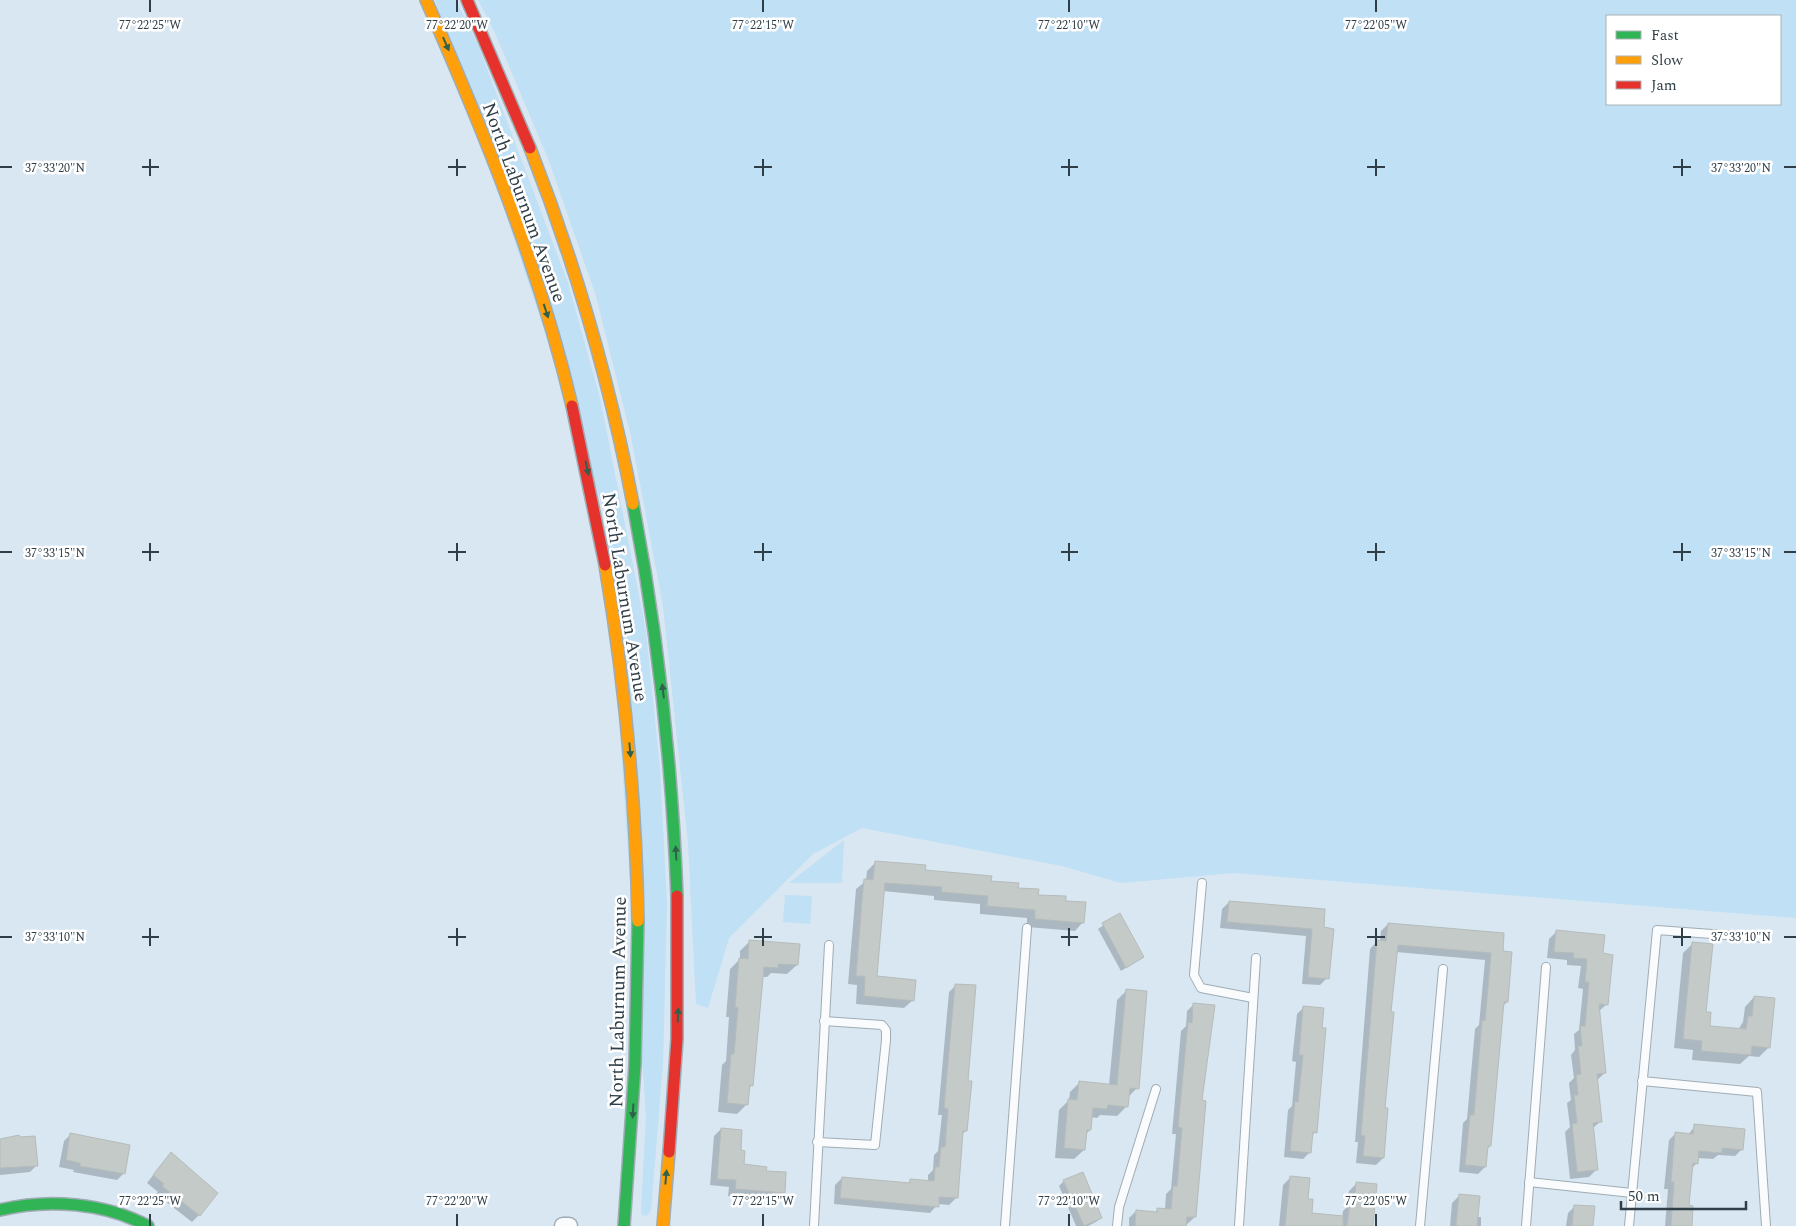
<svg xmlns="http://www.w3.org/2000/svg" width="1796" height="1226" viewBox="0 0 1796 1226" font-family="Spectral,serif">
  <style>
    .green { fill: #bfe0f5; fill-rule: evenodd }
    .shadow { fill: #0003 }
    .building { fill: #c3cac8; stroke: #b5bcba }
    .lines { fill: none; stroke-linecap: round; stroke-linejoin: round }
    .lane-casing { stroke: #9facb4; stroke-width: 10 }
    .street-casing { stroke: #9facb4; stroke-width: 19 }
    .fast-casing { stroke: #9facb4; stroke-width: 14 }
    .slow-casing { stroke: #9facb4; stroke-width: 14 }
    .jam-casing { stroke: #9facb4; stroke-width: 14 }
    .lane { stroke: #f9fbfd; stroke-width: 8 }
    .street { stroke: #f9fbfd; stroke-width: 16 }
    .fast { stroke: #30b455; stroke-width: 11 }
    .slow { stroke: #ff9f0a; stroke-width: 11 }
    .jam { stroke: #e5322d; stroke-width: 11 }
    .oneway { fill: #2f614b }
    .ticks { fill: none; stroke: #2f3e47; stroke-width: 2 }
    .labels { text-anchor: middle; stroke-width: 5; stroke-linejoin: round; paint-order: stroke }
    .street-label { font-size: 19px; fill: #2f3e47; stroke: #fff }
    .ticks-label { font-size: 12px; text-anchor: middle; fill: #2f3e47; stroke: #fff; stroke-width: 5; stroke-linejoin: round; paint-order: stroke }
  </style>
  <rect width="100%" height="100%" fill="#d8e7f2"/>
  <!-- green -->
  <g class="green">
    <polygon points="435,0 456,0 478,45 568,283 600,398 646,631 660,769 667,903 663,1065 651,1210 648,1215 643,1216 641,1212 646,1116 605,514"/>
    <path d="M 478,0 L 1796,0 L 1796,918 L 1233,873 L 1121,883 L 1062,866 L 862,828 L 813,854 L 729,938 L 708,1008 L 696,1004 L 688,843 L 663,606 L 631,436 L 596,296 L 549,161 L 495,33 ZM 1607,16 L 1780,16 L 1780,104 L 1607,104 Z"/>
    <polygon points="844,840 842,883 789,883"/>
    <polygon points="785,895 812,896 810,924 783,922"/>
  </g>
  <!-- shadow -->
  <g class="shadow">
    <polygon points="876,862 990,882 1064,902 1083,922 1075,931 1027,927 1027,918 980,914 980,904 934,900 934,896 883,891 876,977 913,1000 904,1008 856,1004 857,985 848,984 856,889 866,881 867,871"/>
    <polygon points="1229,902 1322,929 1327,978 1320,985 1302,984 1306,936 1220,928 1222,909"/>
    <polygon points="1119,915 1143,957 1121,971 1098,929"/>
    <polygon points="1388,924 1501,952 1507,1002 1503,1006 1490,1146 1487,1149 1485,1167 1478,1174 1459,1172 1463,1123 1467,1119 1475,1029 1479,1025 1485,960 1396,952 1390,1013 1383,1158 1376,1165 1356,1163 1358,1142 1355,1142 1370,949 1377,941 1380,942 1381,931"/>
    <polygon points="1556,932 1602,955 1607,1004 1599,1011 1605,1073 1597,1080 1601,1121 1592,1129 1596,1170 1589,1177 1570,1179 1565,1132 1570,1127 1567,1103 1571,1100 1569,1083 1574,1078 1571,1055 1575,1050 1574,1034 1579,1030 1583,989 1578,988 1581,966 1567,965 1567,960 1547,958 1549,939"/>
    <polygon points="750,941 797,965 787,974 771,973 767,977 761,977 752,1085 748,1089 747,1104 737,1114 718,1112 722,1065 726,1061 729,1017 726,1017 730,969 740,959 740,951"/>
    <polygon points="1692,944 1709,1027 1738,1030 1743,1022 1745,1007 1754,997 1769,1047 1759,1057 1749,1056 1740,1064 1692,1060 1693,1050 1674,1048 1683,953"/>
    <polygon points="956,985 966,1082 966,1130 962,1135 956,1198 949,1205 938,1204 930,1213 834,1204 835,1185 842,1178 907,1184 911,1180 928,1182 928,1175 933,1170 934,1155 938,1151 942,1115 938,1115 949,992"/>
    <polygon points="1126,991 1137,1088 1127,1098 1127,1106 1117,1116 1100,1115 1097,1118 1091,1117 1090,1130 1085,1135 1084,1150 1074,1159 1055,1158 1059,1110 1069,1100 1070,1092 1079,1083 1109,1085 1117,1000"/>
    <polygon points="1194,1004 1201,1101 1195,1217 1185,1226 1129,1226 1129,1218 1136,1211 1154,1213 1158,1209 1165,1209 1166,1194 1171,1189 1176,1134 1172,1134 1181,1031 1186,1026 1187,1011"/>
    <polygon points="1304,1007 1316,1132 1311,1136 1310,1152 1303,1159 1284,1157 1288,1110 1292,1106 1296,1062 1292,1061 1297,1014"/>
    <polygon points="1695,1126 1742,1149 1735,1156 1718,1155 1713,1159 1697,1158 1697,1163 1692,1168 1688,1207 1690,1226 1665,1226 1668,1189 1664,1189 1669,1140 1676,1133 1688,1135"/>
    <polygon points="721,1129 743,1166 765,1172 783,1193 776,1200 728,1196 729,1187 710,1185 714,1136"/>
    <polygon points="71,1134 124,1173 117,1180 73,1172 74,1170 59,1167 64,1141"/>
    <polygon points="34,1137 37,1165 30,1172 0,1175 0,1140 4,1138"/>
    <polygon points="164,1161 199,1215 192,1222 156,1194 158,1192 147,1183"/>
    <polygon points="1290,1178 1307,1200 1310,1215 1342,1218 1343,1211 1347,1207 1349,1191 1356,1184 1372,1226 1279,1226 1283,1185"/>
    <polygon points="1064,1181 1101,1218 1096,1222 1088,1226 1076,1226 1059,1186"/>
    <polygon points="1459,1196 1477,1217 1481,1217 1481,1226 1450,1226 1452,1203"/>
    <polygon points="1575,1206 1592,1226 1566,1226 1568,1213"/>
  </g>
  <!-- building -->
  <g class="building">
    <polygon points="875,861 926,865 925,870 992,876 991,881 1019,883 1018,888 1039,889 1038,895 1066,896 1066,901 1086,902 1084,923 1035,919 1035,910 987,906 988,896 941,892 942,887 885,883 877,976 916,980 914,1001 864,996 865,976 856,976 862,899 864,879 873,880"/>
    <polygon points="1229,901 1325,909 1324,927 1334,929 1329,979 1308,977 1312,929 1227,922"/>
    <polygon points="1120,913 1144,957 1126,968 1102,923"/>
    <polygon points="1388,923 1504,933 1503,951 1512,952 1508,1002 1504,1002 1491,1146 1488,1146 1486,1167 1465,1165 1470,1115 1474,1115 1482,1020 1485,1021 1491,953 1398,945 1391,1012 1394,1012 1385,1108 1388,1108 1384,1158 1363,1156 1365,1136 1361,1135 1377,940 1386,941"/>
    <polygon points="1556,930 1605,935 1603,953 1613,955 1608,1005 1599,1004 1606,1073 1597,1074 1602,1122 1593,1123 1598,1170 1577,1172 1572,1124 1577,1123 1574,1095 1578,1095 1576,1075 1581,1074 1578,1046 1582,1046 1580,1026 1585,1026 1589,982 1585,982 1587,959 1573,958 1574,953 1554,952"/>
    <polygon points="749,940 800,944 798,965 778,964 778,968 764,967 753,1086 750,1085 748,1105 727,1103 731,1054 734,1054 738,1008 735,1007 739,958 748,959"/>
    <polygon points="1692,942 1713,944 1706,1012 1711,1012 1710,1026 1746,1029 1748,1016 1752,1016 1754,996 1775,998 1770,1048 1752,1046 1751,1055 1701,1051 1702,1041 1683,1039"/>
    <polygon points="955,984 976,985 968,1081 972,1081 967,1131 963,1131 958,1198 939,1197 939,1207 840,1198 842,1177 910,1183 910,1179 934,1181 935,1167 939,1167 941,1147 945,1147 948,1109 944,1108"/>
    <polygon points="1126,989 1147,991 1139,1089 1130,1088 1128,1107 1108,1105 1107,1109 1093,1108 1091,1130 1087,1130 1085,1150 1064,1148 1068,1099 1077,1100 1079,1081 1117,1085"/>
    <polygon points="1193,1003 1215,1005 1202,1100 1206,1101 1196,1217 1187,1217 1186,1226 1135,1226 1136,1210 1157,1212 1157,1208 1171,1209 1173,1186 1177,1186 1182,1128 1178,1127 1188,1022 1192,1023"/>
    <polygon points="1303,1006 1324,1008 1322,1028 1326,1028 1317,1133 1313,1132 1311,1153 1290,1151 1295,1101 1298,1102 1303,1055 1299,1055"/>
    <polygon points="1694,1124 1745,1129 1743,1150 1722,1148 1722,1153 1699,1151 1698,1164 1693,1163 1689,1205 1693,1206 1692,1226 1671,1226 1674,1182 1671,1182 1675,1132 1693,1134"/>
    <polygon points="721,1128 742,1130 741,1150 745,1151 744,1164 767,1167 766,1171 786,1172 785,1193 735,1189 736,1180 717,1179"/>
    <polygon points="70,1133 130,1145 125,1174 80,1166 80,1163 66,1160"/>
    <polygon points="19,1135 20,1137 35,1136 38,1166 0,1168 0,1139"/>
    <polygon points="171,1152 218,1193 200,1216 162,1186 164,1184 153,1175"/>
    <polygon points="1083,1172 1102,1218 1084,1226 1063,1180"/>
    <polygon points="1290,1176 1310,1178 1308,1199 1313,1199 1312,1213 1343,1216 1343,1226 1285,1226"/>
    <polygon points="1356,1182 1377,1184 1373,1226 1347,1226 1350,1203 1354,1203"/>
    <polygon points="1459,1194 1480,1196 1477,1226 1456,1226"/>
    <polygon points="1574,1205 1595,1206 1593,1226 1572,1226"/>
  </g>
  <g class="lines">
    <!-- lane casing -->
    <g class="lane-casing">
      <g id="lane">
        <polyline points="1202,883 1194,975 1201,988 1253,998"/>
        <polyline points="1642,1081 1757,1092 1766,1226"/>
        <polyline points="817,1142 875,1145 886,1040 886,1030 882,1025 824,1021"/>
        <polyline points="1529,1182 1632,1193"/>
        <polyline points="814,1226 829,945"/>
        <polyline points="1005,1226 1027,928"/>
        <polyline points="1117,1226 1119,1207 1156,1089"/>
        <polyline points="1239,1226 1256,958"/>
        <polyline points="1420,1226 1443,969"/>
        <polyline points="1526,1226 1546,967"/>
        <polyline points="1629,1226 1657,930 1767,938"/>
      </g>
    </g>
    <!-- street casing -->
    <g class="street-casing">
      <polyline id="street" points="563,1226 569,1226"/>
    </g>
    <!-- fast casing -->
    <g class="fast-casing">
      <g id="fast">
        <path d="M 633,504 C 658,634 672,764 677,896"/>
        <path d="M 0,1210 C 48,1198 105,1203 148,1226"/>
        <polyline points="624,1226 635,1065 638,921"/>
      </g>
    </g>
    <!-- slow casing -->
    <g class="slow-casing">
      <g id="slow">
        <path d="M 426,0 C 484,132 539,266 572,406"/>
        <path d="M 530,148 C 575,263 610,383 633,504"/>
        <path d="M 605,565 C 625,683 636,801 638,921"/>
        <polyline points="663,1226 669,1152"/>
      </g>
    </g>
    <!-- jam casing -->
    <g class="jam-casing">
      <g id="jam">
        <polyline points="467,0 530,148"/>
        <polyline points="572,406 605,565"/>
        <polyline points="669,1152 677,1039 677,896"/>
      </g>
    </g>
    <!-- lane -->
    <use href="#lane" class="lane"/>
    <!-- street -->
    <use href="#street" class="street"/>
    <!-- fast -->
    <use href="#fast" class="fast"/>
    <!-- slow -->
    <use href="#slow" class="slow"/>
    <!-- jam -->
    <use href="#jam" class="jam"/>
  </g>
  <!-- one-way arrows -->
  <defs><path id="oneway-solid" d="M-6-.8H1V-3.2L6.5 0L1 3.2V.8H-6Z" transform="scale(1.25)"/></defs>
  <g class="oneway">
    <use href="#oneway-solid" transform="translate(446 44) rotate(66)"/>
    <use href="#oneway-solid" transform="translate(546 311) rotate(72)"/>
    <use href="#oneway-solid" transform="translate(587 468) rotate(78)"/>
    <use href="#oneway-solid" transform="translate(663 691) rotate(-97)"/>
    <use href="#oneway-solid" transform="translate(630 750) rotate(85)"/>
    <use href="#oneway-solid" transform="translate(676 853) rotate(-93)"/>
    <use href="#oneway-solid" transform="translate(678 1015) rotate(-88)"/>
    <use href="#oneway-solid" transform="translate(633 1111) rotate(93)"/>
    <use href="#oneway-solid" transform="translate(666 1177) rotate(-85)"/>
  </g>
  <!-- ticks -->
  <path class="ticks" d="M 150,0 L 150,12M 457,0 L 457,12M 763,0 L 763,12M 1069,0 L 1069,12M 1376,0 L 1376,12M 150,159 L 150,176M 457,159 L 457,176M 763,159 L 763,176M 1069,159 L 1069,176M 1376,159 L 1376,176M 1682,159 L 1682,176M 0,167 L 12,167M 142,167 L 159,167M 448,167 L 466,167M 754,167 L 772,167M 1061,167 L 1078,167M 1367,167 L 1385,167M 1673,167 L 1691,167M 1784,167 L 1796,167M 150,543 L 150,561M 457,543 L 457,561M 763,543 L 763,561M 1069,543 L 1069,561M 1376,543 L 1376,561M 1682,543 L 1682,561M 0,552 L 12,552M 142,552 L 159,552M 448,552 L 466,552M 754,552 L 772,552M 1061,552 L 1078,552M 1367,552 L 1385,552M 1673,552 L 1691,552M 1784,552 L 1796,552M 150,928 L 150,946M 457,928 L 457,946M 763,928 L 763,946M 1069,928 L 1069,946M 1376,928 L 1376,946M 1682,928 L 1682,946M 0,937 L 12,937M 142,937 L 159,937M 448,937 L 466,937M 754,937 L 772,937M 1061,937 L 1078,937M 1367,937 L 1385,937M 1673,937 L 1691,937M 1784,937 L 1796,937M 150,1214 L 150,1226M 457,1214 L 457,1226M 763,1214 L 763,1226M 1069,1214 L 1069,1226M 1376,1214 L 1376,1226"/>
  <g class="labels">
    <!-- street labels -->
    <g class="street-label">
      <text transform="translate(525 202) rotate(70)" y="7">North Laburnum Avenue</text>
      <text transform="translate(626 597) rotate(81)" y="7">North Laburnum Avenue</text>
      <text transform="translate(617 1002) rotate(-89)" y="7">North Laburnum Avenue</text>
    </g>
  </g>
  <g class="ticks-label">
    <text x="150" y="29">77°22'25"W</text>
    <text x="457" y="29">77°22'20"W</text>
    <text x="763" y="29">77°22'15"W</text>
    <text x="1069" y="29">77°22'10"W</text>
    <text x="1376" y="29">77°22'05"W</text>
    <text x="55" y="172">37°33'20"N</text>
    <text x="1741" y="172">37°33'20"N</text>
    <text x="55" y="557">37°33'15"N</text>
    <text x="1741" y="557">37°33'15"N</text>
    <text x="55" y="941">37°33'10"N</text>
    <text x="1741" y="941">37°33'10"N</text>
    <text x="150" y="1205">77°22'25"W</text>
    <text x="457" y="1205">77°22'20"W</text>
    <text x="763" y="1205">77°22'15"W</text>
    <text x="1069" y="1205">77°22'10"W</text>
    <text x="1376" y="1205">77°22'05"W</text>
  </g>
  <!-- legend -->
  <rect x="1606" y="15" width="175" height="90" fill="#ffffff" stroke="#acb2b5"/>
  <rect x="1616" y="31" width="25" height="8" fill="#30b455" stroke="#acb2b5"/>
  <text x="1651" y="40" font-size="15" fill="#2f3e47">Fast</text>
  <rect x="1616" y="56" width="25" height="8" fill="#ff9f0a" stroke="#acb2b5"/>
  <text x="1651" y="65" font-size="15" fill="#2f3e47">Slow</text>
  <rect x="1616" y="81" width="25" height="8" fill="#e5322d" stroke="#acb2b5"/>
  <text x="1651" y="90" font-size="15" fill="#2f3e47">Jam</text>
  <!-- scale -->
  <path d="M1621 1201v8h125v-8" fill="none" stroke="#2f3e47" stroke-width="2.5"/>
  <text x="1628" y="1201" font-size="15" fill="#2f3e47" stroke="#ffffff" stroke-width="4" paint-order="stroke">50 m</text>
</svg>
